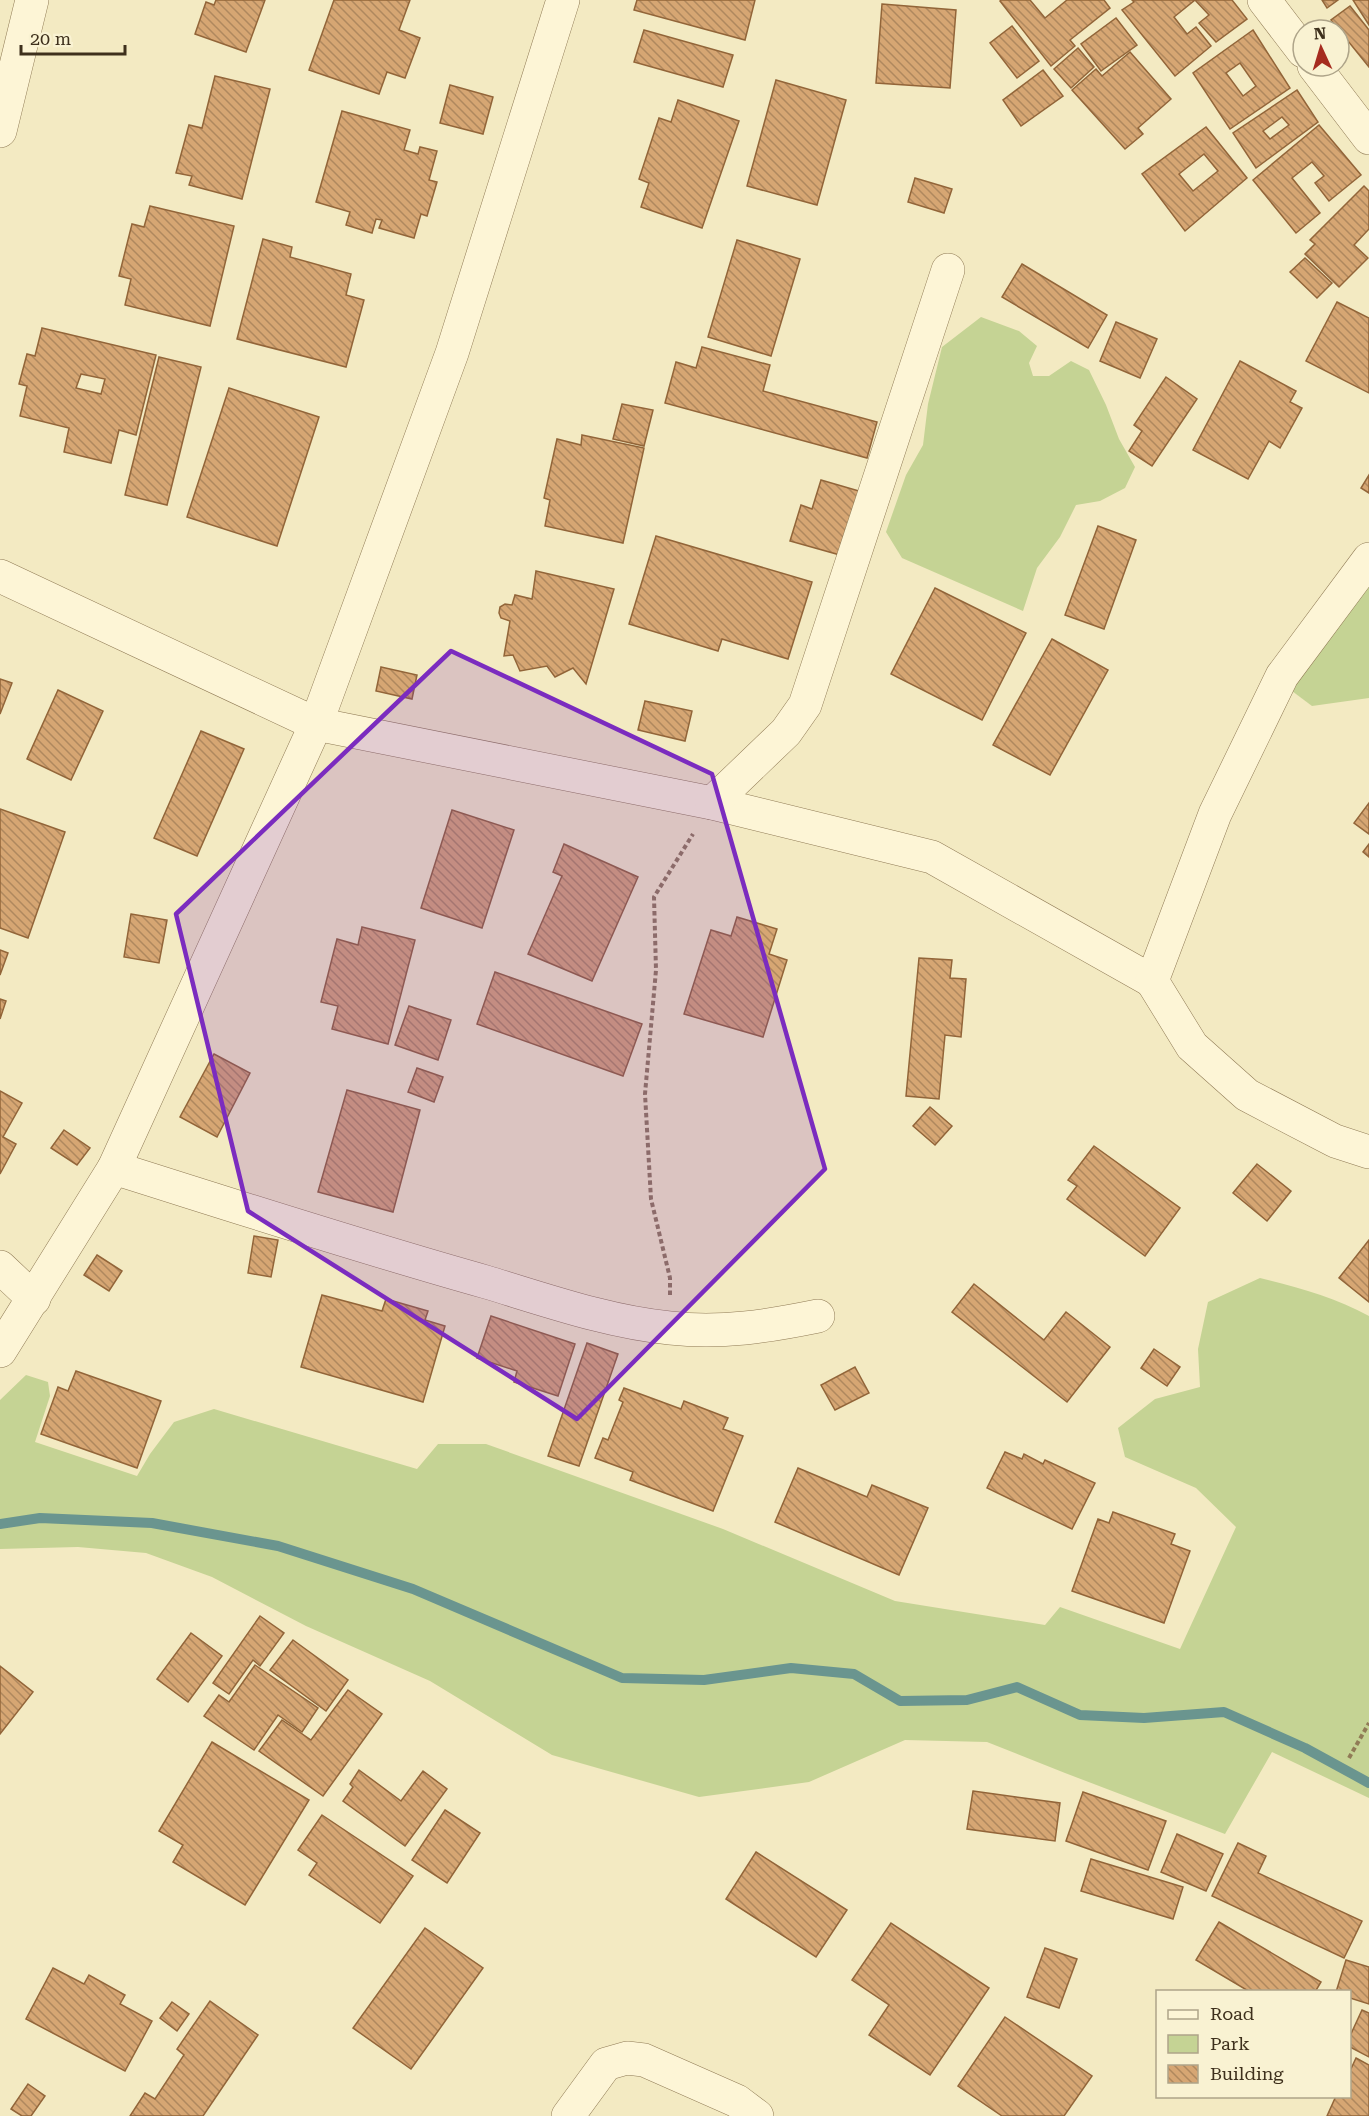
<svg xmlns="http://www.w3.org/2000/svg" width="1369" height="2116" viewBox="0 0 1369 2116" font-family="'Roboto Serif',serif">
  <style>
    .green { fill: #c5d394 }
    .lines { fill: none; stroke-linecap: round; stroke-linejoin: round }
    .stream { stroke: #6a958f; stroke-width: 10 }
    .building { fill: url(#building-back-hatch); stroke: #926539; stroke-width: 1.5; fill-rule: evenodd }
    .minor-casing { stroke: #907b56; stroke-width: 34 }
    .path { stroke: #907b56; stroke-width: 4; stroke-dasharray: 4.5 3; stroke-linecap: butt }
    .minor { stroke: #fdf5d6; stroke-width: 33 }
    .marked { fill: #7b2cbf; fill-opacity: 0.2; stroke: #7b2cbf; stroke-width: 4.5; stroke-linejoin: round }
  </style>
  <defs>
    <pattern id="building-back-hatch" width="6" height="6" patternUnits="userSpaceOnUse" patternTransform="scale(1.5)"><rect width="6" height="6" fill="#d6a673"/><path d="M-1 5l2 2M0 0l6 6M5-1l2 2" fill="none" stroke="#af885e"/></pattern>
  </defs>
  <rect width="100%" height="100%" fill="#f3eac2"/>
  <!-- green -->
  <g class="green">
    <polygon points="981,317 1019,331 1037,346 1029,363 1033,376 1049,376 1071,361 1089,370 1106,405 1119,439 1135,467 1125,488 1100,501 1076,505 1060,537 1037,568 1023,611 902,558 886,532 906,475 923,445 928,404 942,347"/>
    <polygon points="1369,579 1369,698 1312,706 1288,688"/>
    <path d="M 1260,1278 C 1297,1287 1335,1297 1369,1316 L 1369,1798 L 1272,1752 L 1225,1834 L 1065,1773 L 987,1742 L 905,1740 L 809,1782 L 699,1797 L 552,1755 L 430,1681 L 306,1626 L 212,1577 L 146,1553 L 78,1547 L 0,1549 L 0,1400 L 26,1375 L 48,1382 L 50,1396 L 35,1442 L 137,1476 L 150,1454 L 174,1422 L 214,1409 L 417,1469 L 438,1444 L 486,1444 L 723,1529 L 895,1601 L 1045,1625 L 1060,1607 L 1180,1649 L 1236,1527 L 1196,1488 L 1125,1457 L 1118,1428 L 1155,1399 L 1200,1387 L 1198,1349 L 1208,1302 Z"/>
  </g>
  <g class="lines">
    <!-- stream -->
    <polyline class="stream" points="0,1524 40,1518 152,1523 278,1546 413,1589 622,1678 704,1680 791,1668 854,1674 900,1701 967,1700 1017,1687 1080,1715 1144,1718 1224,1712 1305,1748 1369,1783"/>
  </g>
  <!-- building -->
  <g class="building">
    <polygon points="216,0 265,0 246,52 195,34 206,2 214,5"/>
    <polygon points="334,0 410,0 399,30 420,38 405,78 387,72 379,94 309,70"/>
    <polygon points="637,0 755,0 745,40 634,10"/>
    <polygon points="1001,0 1030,0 1045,18 1067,0 1104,0 1110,8 1070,40 1075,46 1051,66 1000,1"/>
    <polygon points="1132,0 1195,0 1174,17 1187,34 1196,27 1211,46 1175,76 1122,10 1134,2"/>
    <polygon points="1195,0 1232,0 1247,19 1216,42 1199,23 1209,15"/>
    <polygon points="1322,0 1338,0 1327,8"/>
    <polygon points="1353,0 1369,0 1369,25"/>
    <polygon points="882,4 956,10 950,88 876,83"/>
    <polygon points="1350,6 1369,30 1369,67 1331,20"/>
    <polygon points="1116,18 1137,45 1101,71 1081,44"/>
    <polygon points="1012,26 1039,61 1017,78 990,43"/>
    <polygon points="644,30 733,55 723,87 634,62"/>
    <path d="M 1253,30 L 1290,88 L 1230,129 L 1193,73 ZM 1240,63 L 1256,86 L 1243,96 L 1226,73 Z"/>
    <polygon points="1078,48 1094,67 1071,88 1054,69"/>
    <polygon points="1130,52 1171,99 1138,128 1143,134 1125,149 1072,90 1096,69 1102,76"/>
    <polygon points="1043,70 1063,96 1021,126 1003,100"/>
    <polygon points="215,76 270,89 242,199 189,185 192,176 176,173 189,125 202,128"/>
    <polygon points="776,80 846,100 817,205 747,186"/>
    <polygon points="450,85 493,97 483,134 440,123"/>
    <path d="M 1297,90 L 1318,122 L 1256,168 L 1233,133 ZM 1282,117 L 1289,125 L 1270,139 L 1263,131 Z"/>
    <polygon points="678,100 739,121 702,228 641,207 649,183 639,179 659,118 671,122"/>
    <polygon points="342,111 410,130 404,150 418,154 420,147 437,151 429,180 437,182 427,216 421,214 414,238 379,228 382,220 376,219 372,233 346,225 350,212 316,202"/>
    <polygon points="1319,125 1361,175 1329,201 1315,183 1324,176 1312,162 1292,178 1320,213 1296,233 1253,180"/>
    <path d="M 1206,127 L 1247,178 L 1185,231 L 1142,174 ZM 1204,154 L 1218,171 L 1193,191 L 1179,174 Z"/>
    <polygon points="915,178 952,189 944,213 908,202"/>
    <polygon points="1364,186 1369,191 1369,229 1354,245 1368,258 1339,287 1305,254 1315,244 1310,240"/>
    <polygon points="150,206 234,226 210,326 125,305 131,279 119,276 132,224 144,227"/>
    <polygon points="263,239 292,247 290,257 351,274 346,295 364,300 346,367 237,339"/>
    <polygon points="737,240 800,259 771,356 708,337"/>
    <polygon points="1305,258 1332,283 1317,298 1290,272"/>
    <polygon points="1022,264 1107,315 1088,348 1002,297"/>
    <polygon points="1337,302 1369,318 1369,393 1306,361"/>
    <polygon points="1116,322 1157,339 1140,378 1100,361"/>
    <path d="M 42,328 L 156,355 L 136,435 L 119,430 L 111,463 L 64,452 L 69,428 L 20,416 L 27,386 L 19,384 L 27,354 L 35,356 ZM 81,374 L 105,379 L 101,394 L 76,388 Z"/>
    <polygon points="702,347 770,365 763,391 877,422 867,458 665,403 676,362 696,368"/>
    <polygon points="159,357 201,367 167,505 125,495"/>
    <polygon points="1240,361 1296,391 1290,402 1302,408 1280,448 1269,441 1248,479 1193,450"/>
    <polygon points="1166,377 1197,399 1152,466 1129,451 1142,431 1134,425"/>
    <polygon points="229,388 319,417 277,546 187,517"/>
    <polygon points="622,404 653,410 644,446 613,439"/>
    <polygon points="582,435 644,448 623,543 545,526 550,500 544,498 557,439 581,445"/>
    <polygon points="1369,475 1369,493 1361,488"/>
    <polygon points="821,480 859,491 840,555 790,541 801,505 812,509"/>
    <polygon points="1098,526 1136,540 1104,629 1065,615"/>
    <polygon points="656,536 812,582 788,659 722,639 718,651 629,624"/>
    <polygon points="536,571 614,589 586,684 573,668 555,677 547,666 520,671 513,655 504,656 510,621 501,618 499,613 500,607 505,604 512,605 515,595 532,599"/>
    <polygon points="935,588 1026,633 982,720 891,674"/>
    <polygon points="1052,639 1108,670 1050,775 993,745"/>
    <polygon points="381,667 417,675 412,699 376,691"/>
    <polygon points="0,679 12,683 0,714"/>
    <polygon points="58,690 103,711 71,780 27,759"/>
    <polygon points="645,701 692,711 685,741 638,730"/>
    <polygon points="201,731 244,749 197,856 154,838"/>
    <polygon points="1369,803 1369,834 1354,823"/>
    <polygon points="0,809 65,832 28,938 0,928"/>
    <polygon points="452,810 514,830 482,928 421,908"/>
    <polygon points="564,844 638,877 592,981 528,954 562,876 553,872"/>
    <polygon points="1369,844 1369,857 1363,852"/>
    <polygon points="131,914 167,920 159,963 124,957"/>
    <polygon points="737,917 777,929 769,954 787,960 763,1037 684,1014 711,930 731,936"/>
    <polygon points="362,927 415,940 388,1044 332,1029 338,1006 321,1002 337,939 358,945"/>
    <polygon points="0,950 8,953 0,975"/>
    <polygon points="919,958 952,960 950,978 966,979 961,1037 945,1035 939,1099 906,1096"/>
    <polygon points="495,972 642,1024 623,1076 477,1024"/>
    <polygon points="0,999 6,1001 0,1019"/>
    <polygon points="409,1006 451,1020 438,1060 395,1045"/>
    <polygon points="214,1054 250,1073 217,1137 180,1117"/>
    <polygon points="417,1068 443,1077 434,1102 408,1092"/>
    <polygon points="347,1090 420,1110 393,1212 318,1192"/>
    <polygon points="0,1091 22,1103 3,1137 16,1144 0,1174"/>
    <polygon points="930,1107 952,1126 935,1145 913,1126"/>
    <polygon points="64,1130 90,1148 77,1165 51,1148"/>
    <polygon points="1094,1146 1180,1208 1145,1256 1067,1199 1077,1186 1068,1180"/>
    <polygon points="1257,1164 1291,1191 1267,1221 1233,1193"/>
    <polygon points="254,1236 278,1240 271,1277 248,1273"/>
    <polygon points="1369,1240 1369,1302 1339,1278"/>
    <polygon points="97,1255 122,1271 109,1291 84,1275"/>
    <polygon points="974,1284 1044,1340 1066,1312 1110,1347 1067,1402 952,1312"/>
    <polygon points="322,1295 382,1311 386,1299 428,1311 425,1320 445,1326 423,1402 301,1367"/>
    <polygon points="491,1316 575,1344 558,1396 514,1382 517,1371 477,1358"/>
    <polygon points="587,1343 618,1354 579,1466 548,1456"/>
    <polygon points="1154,1349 1180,1367 1167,1386 1141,1368"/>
    <polygon points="855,1367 869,1393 835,1410 821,1385"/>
    <polygon points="76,1371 161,1401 137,1468 41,1434 58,1387 68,1391"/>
    <polygon points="624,1388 681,1409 684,1401 728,1418 723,1429 743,1436 713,1511 630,1480 633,1472 595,1458 603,1438 608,1440 623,1402 619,1400"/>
    <polygon points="1005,1452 1022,1459 1024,1454 1043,1464 1045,1460 1095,1483 1072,1529 987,1488"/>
    <polygon points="798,1468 867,1497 872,1485 928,1508 899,1575 775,1522"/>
    <polygon points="1113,1512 1175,1534 1171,1544 1190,1551 1164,1623 1072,1591 1098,1519 1109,1523"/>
    <polygon points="260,1616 284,1633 260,1666 253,1660 229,1694 213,1683"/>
    <polygon points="191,1633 222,1656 188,1702 157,1679"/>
    <polygon points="293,1640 348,1680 326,1711 270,1670"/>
    <polygon points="255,1665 318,1708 302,1732 278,1715 254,1750 204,1716 219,1695 229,1702"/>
    <polygon points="0,1666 33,1692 0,1734"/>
    <polygon points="348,1690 382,1714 323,1796 259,1751 282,1720 311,1740"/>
    <polygon points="212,1742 309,1800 245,1905 173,1862 183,1845 159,1831"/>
    <polygon points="359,1770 401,1801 423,1771 447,1789 405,1846 343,1801 353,1787 350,1784"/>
    <polygon points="973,1791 1060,1803 1055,1841 967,1829"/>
    <polygon points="1083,1792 1166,1821 1148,1870 1066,1841"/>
    <polygon points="445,1810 480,1833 447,1883 412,1860"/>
    <polygon points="322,1815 413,1876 380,1923 309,1875 317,1863 298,1850"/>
    <polygon points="1177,1834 1223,1854 1206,1891 1161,1872"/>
    <polygon points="1238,1843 1266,1856 1258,1873 1362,1921 1344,1958 1212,1896"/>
    <polygon points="756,1852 847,1910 816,1957 726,1899"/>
    <polygon points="1091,1859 1183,1887 1173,1919 1081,1891"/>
    <polygon points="1219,1922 1321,1982 1315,1992 1250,1992 1196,1960"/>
    <polygon points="891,1923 989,1988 930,2075 869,2035 889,2005 852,1980"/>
    <polygon points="425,1928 483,1968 411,2069 353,2028"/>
    <polygon points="1045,1948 1077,1959 1059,2008 1027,1997"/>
    <polygon points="1346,1960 1369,1967 1369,2004 1350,1998 1350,1992 1336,1992"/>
    <polygon points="53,1968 84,1984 89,1975 125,1995 120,2004 152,2021 125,2071 26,2019"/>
    <polygon points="210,2001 258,2035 203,2116 130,2116 145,2093 155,2099 184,2055 177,2049"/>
    <polygon points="172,2002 189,2014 177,2031 160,2018"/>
    <polygon points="1362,2010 1369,2013 1369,2057 1350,2047 1350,2036"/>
    <polygon points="1005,2017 1092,2076 1064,2116 1002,2116 958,2086"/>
    <polygon points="1356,2058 1369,2065 1369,2116 1327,2116 1336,2096 1350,2096 1350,2071"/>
    <polygon points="28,2084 45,2096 31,2116 22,2116 11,2109"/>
  </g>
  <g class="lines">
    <!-- minor casing -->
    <g class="minor-casing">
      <g id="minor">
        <polyline points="1264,0 1303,51"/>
        <polyline points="1314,66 1369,138"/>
        <polyline points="0,131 32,0"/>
        <polyline points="0,576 316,724 712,803 932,857 1152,981 1215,814 1282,676 1369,559"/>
        <polyline points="712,803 786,732 805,705 948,270"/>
        <polyline points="1152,981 1192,1046 1247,1095 1335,1141 1369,1152"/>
        <path d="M 114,1168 C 238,1207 361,1247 486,1282 C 546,1300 608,1322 670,1328 C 721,1334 769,1326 818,1316"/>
        <polyline points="0,1267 34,1299"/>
        <polyline points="0,1351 114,1168 316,724 452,353 563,0"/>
        <polyline points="568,2116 606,2064 627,2058 644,2060 737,2101 757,2116"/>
      </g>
    </g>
    <!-- path -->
    <g class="path">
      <polyline points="670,1295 670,1278 651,1199 645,1094 656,970 654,897 693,834"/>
      <polyline points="1349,1758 1369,1723"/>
    </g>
    <!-- minor -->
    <use href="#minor" class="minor"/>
  </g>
  <!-- marked area -->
  <path class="marked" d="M 451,651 L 712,774 L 825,1169 L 577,1419 L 248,1211 L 176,914 Z"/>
  <!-- legend -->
  <rect x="1156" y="1990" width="195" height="108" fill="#f9f2d2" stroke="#aea489" stroke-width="1.5"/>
  <rect x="1168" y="2010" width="30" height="9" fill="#fdf5d6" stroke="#aea489" stroke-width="1.5"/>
  <text x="1210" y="2020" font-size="18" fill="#3e301c">Road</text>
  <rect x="1168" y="2035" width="30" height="18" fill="#c5d394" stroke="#aea489" stroke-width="1.5"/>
  <text x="1210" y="2050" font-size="18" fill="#3e301c">Park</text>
  <rect x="1168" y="2065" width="30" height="18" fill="url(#building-back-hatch)" stroke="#aea489" stroke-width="1.5"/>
  <text x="1210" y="2080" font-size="18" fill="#3e301c">Building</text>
  <!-- north arrow -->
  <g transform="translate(1321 48) rotate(356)"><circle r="28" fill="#f9f2d2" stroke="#aea489" stroke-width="1.5"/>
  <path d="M0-4.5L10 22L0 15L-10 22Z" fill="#a62c1f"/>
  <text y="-9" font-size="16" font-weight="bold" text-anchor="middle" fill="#3e301c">N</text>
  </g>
  <!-- scale -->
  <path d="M21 45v9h104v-9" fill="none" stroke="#3e301c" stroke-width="3"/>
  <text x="30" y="45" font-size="18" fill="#3e301c" stroke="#f9f2d2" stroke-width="4.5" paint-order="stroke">20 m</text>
</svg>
